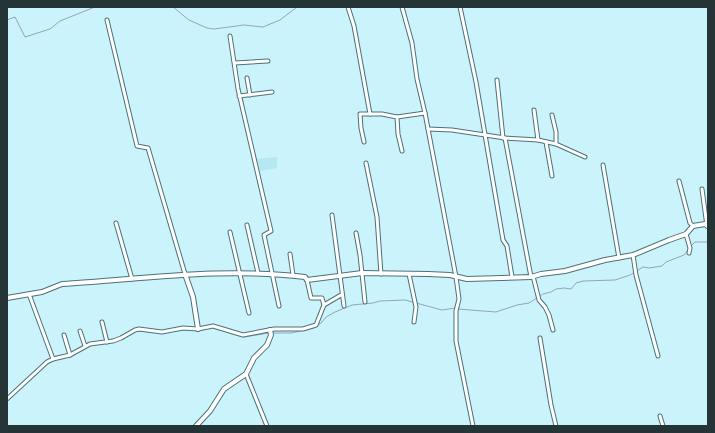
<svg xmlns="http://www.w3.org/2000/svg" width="715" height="433" viewBox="0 0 715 433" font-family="'Crimson Pro',serif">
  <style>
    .built { fill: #b6e8f1 }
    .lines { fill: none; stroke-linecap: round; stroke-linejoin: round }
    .stream { stroke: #94a3c0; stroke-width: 1 }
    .street-casing { stroke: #4c7178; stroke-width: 5 }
    .secondary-casing { stroke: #4c7178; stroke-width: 6 }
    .street { stroke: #fff; stroke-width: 3 }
    .secondary { stroke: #fff; stroke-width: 4 }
  </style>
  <rect width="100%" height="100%" fill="#cbf3fb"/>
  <!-- built -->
  <polygon class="built" points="277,157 277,168 260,171 257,159"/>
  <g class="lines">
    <!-- stream -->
    <g class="stream">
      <polyline points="108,7 116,7"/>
      <polyline points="173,7 189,20 207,28 214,29 244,25 263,27 280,20 297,7"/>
      <polyline points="7,20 15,17 25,37 50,29 60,21 95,7"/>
      <polyline points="691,246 695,242 708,242"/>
      <polyline points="458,309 496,312 517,305 529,303 543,294 551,292 556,289 564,288 571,289 576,283 583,281 615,280 630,275 643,267 649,268 662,266 666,262 684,255 688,250"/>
      <polyline points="181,330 188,330"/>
      <polyline points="140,331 160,333"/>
      <polyline points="272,333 291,333 314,328 321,323 326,317 335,312 352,305 373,303 380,301 405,300 442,310 455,308"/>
      <polyline points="237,335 244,337 269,333"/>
      <polyline points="36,375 45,366"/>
      <polyline points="11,398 24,385"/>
    </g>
    <!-- street casing -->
    <g class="street-casing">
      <g id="street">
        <polyline points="348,7 354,26 370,114"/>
        <polyline points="402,7 412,43 417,79 425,113 456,277 459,299 456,311 456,341 473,426"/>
        <polyline points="460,7 476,82 503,240 507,246 512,277"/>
        <polyline points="107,20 137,146 148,148 185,274"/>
        <polyline points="230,36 238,89 271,231 264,235 279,306"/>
        <polyline points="235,63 268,61"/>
        <polyline points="247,78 250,95"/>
        <polyline points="497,80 503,138"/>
        <polyline points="239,96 272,92"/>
        <polyline points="534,110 538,140"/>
        <polyline points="552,115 556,132 556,144"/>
        <polyline points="397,117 398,134 402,151"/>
        <polyline points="428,129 452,130 505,138 538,140 556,144 585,157"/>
        <polyline points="505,138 531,277"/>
        <polyline points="364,142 361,128 360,114 382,114 397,117 425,113"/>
        <polyline points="546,142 552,176"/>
        <polyline points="366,163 377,217 381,274"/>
        <polyline points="603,165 619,258"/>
        <polyline points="679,181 690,223 693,226"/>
        <polyline points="702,189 707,226"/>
        <polyline points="332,215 344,306"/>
        <polyline points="116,223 132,279"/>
        <polyline points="247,225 258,273"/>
        <polyline points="230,232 249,313"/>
        <polyline points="356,233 360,255 365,302"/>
        <polyline points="686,234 690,248 689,253"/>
        <polyline points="290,254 293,275"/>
        <polyline points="633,255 636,275 658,356"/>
        <polyline points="409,274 416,307 414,322"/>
        <polyline points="533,276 539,300 545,307 549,315 553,330"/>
        <polyline points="307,280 311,298 322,298 324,305"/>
        <polyline points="29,294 53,359"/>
        <polyline points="102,322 107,342"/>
        <polyline points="80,331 85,346"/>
        <polyline points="64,335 70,355"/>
        <polyline points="540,338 551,405 556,426"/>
        <polyline points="246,374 267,426"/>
        <polyline points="7,399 47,362 53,359 70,355 90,344 113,341 121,338 135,330 139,329 162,332 183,328 198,329 213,326 243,335 274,329 303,329 316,325 324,305 341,295"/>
        <polyline points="660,416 663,426"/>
      </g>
    </g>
    <!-- secondary casing -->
    <g class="secondary-casing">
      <g id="secondary">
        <polyline points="185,274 193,297 198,329"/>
        <path d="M 7,298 L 42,292 L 62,284 C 144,279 223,267 305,277 L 307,280 L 362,273 L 428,274 L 450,275 L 467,279 L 531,277 L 541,274 L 565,271 L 605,260 L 633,255 L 669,240 L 686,234 L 693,226 L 705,224 L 708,226"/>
        <polyline points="196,426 210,411 224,389 246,374 254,358 267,345 271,335 270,330"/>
      </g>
    </g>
    <!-- street -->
    <use href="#street" class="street"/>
    <!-- secondary -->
    <use href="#secondary" class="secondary"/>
  </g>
  <!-- border -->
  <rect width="715" height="433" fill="none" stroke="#243437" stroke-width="16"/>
</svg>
